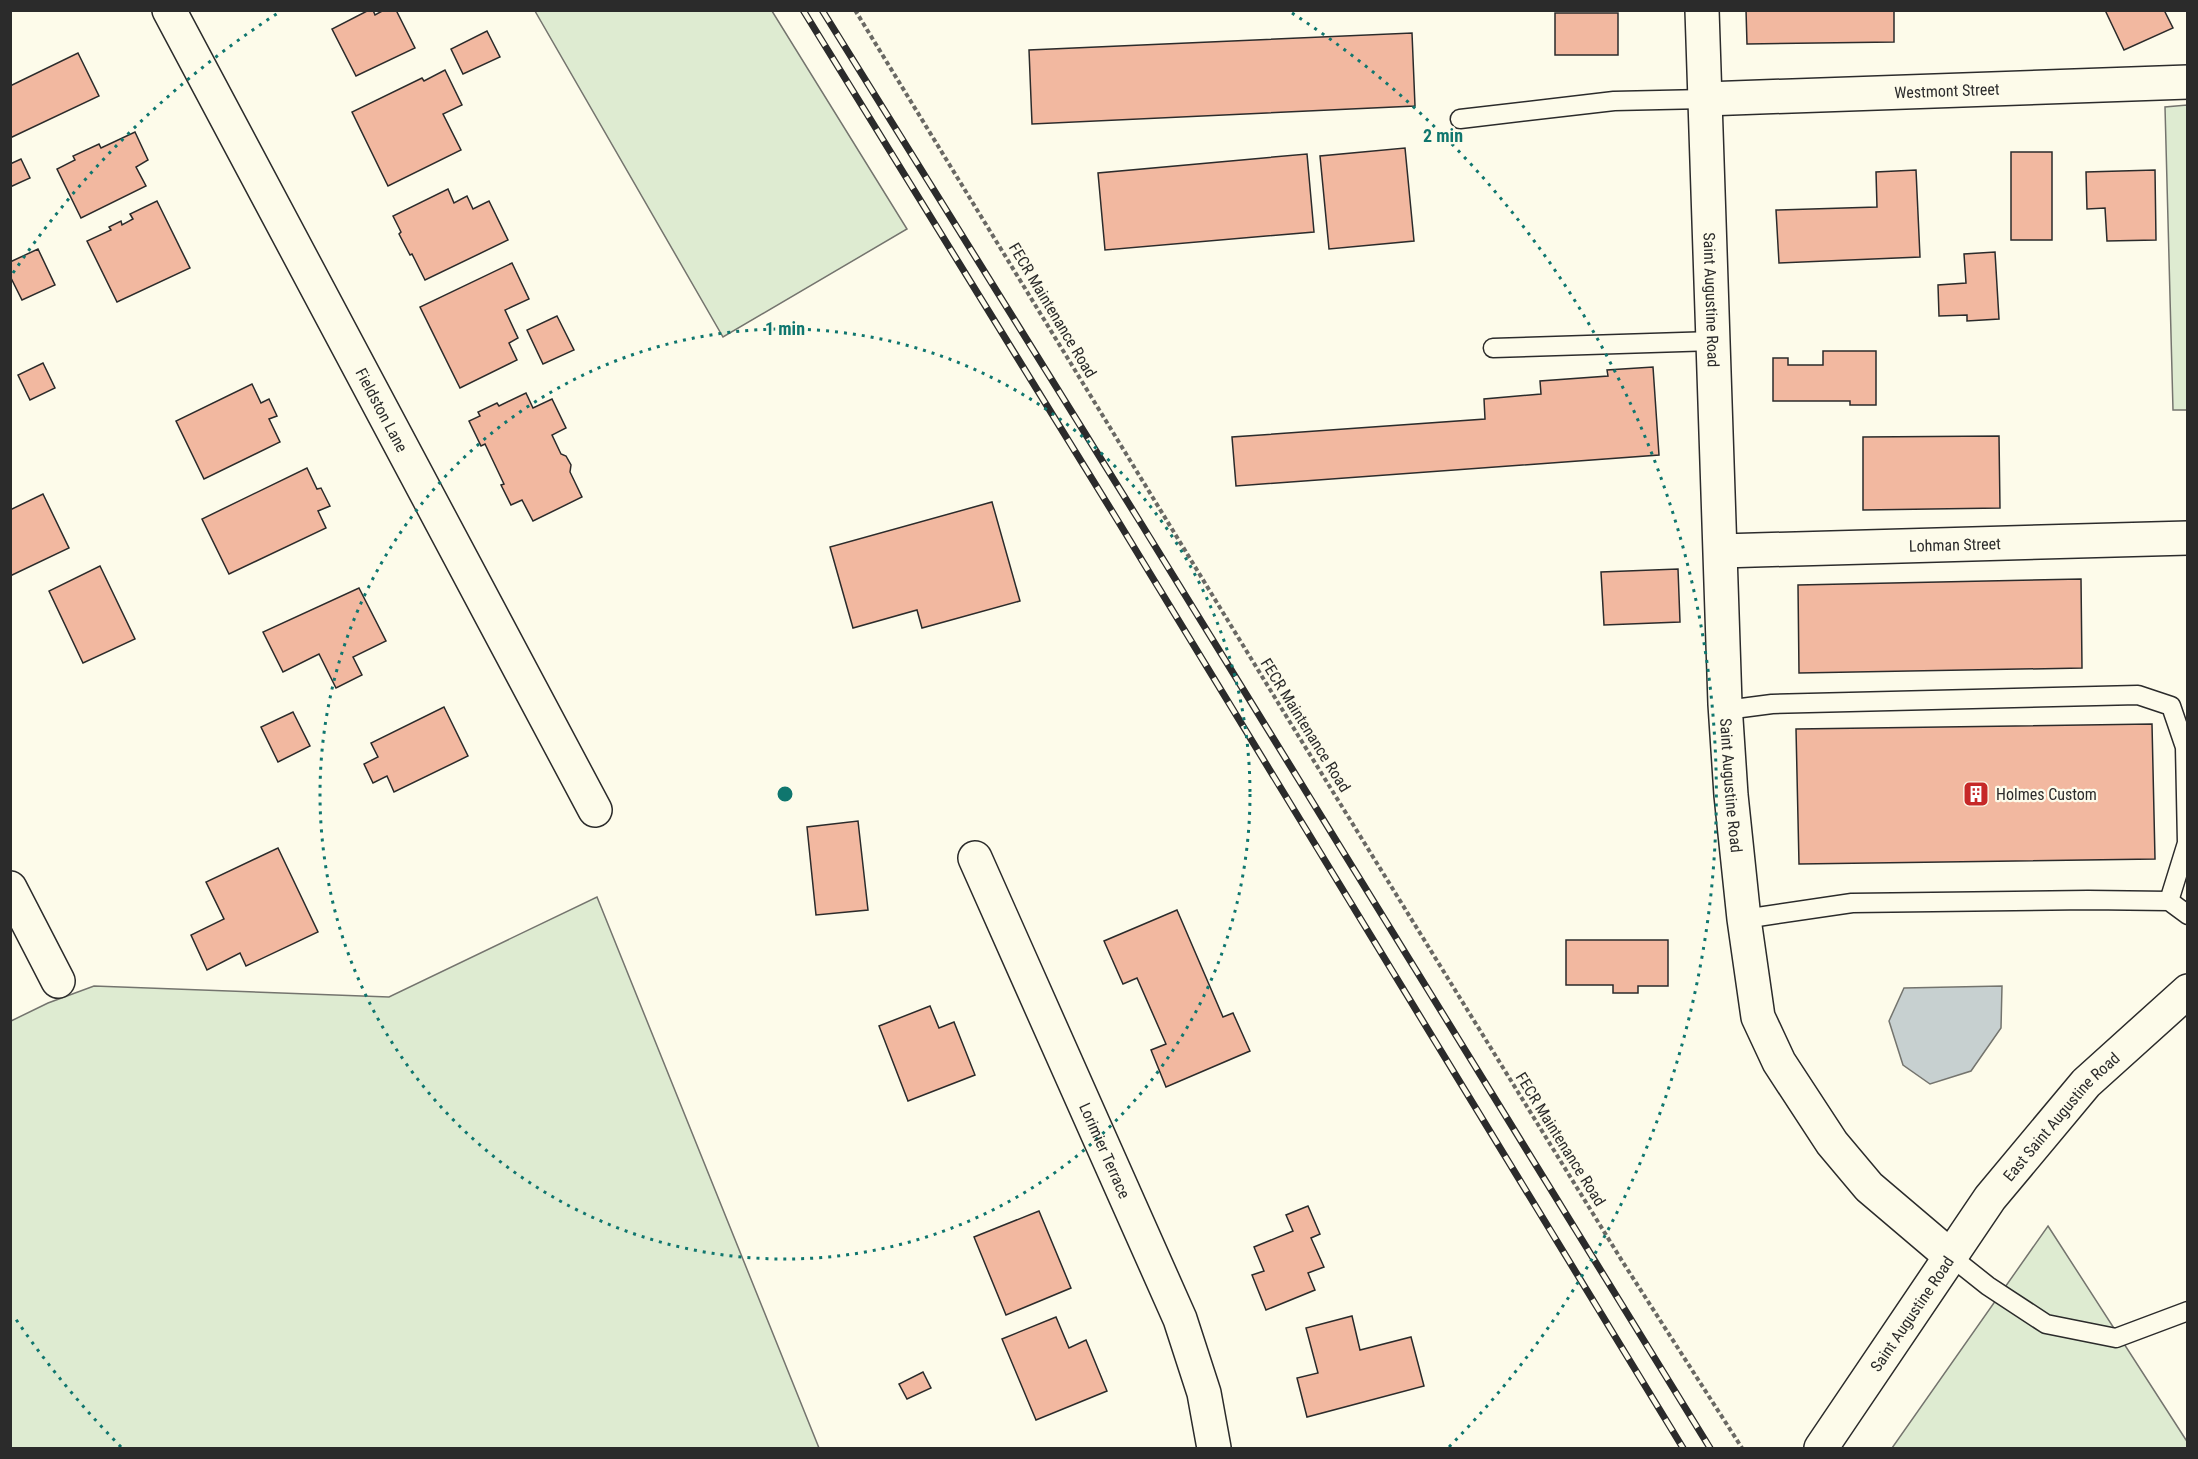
<svg xmlns="http://www.w3.org/2000/svg" width="2198" height="1459" viewBox="0 0 2198 1459" font-family="'Roboto Condensed',sans-serif">
  <style>
    .green { fill: #deebd1; stroke: #74746e; stroke-width: 1.5 }
    .water { fill: #c7d0d0; stroke: #74746e; stroke-width: 1.5 }
    .building { fill: #f2b8a0; stroke: #2b2b2b; stroke-width: 1.5 }
    .lines { fill: none; stroke-linecap: round; stroke-linejoin: round }
    .lane-casing { stroke: #2b2b2b; stroke-width: 21 }
    .street-casing { stroke: #2b2b2b; stroke-width: 36 }
    .secondary-casing { stroke: #2b2b2b; stroke-width: 36 }
    .path { stroke: #6a6964; stroke-width: 4; stroke-dasharray: 4.5 3; stroke-linecap: butt }
    .lane { stroke: #fdfbea; stroke-width: 18 }
    .street { stroke: #fdfbea; stroke-width: 33 }
    .secondary { stroke: #fdfbea; stroke-width: 33 }
    .rail-casing { stroke: #2b2b2b; stroke-width: 7 }
    .rail { stroke: #fdfbea; stroke-width: 4.5; stroke-dasharray: 14; stroke-linecap: butt }
    .ring { fill: none; stroke: #0f766e; stroke-width: 3; stroke-dasharray: 3 6 }
    .labels { text-anchor: middle; stroke-width: 4.5; stroke-linejoin: round; paint-order: stroke }
    .street-label { font-size: 16px; fill: #2b2b2b; stroke: #fdfbea }
    .poi-label { font-size: 16px; fill: #2b2b2b; stroke: #fdfbea; text-anchor: start }
    .centre { fill: #0f766e; stroke: #fdfbea; stroke-width: 3 }
    .ring-label { font-size: 18px; text-anchor: middle; font-weight: bold; fill: #0f766e; stroke: #fdfbea; stroke-width: 4.5; stroke-linejoin: round; paint-order: stroke }
  </style>
  <rect width="100%" height="100%" fill="#fdfbea"/>
  <!-- green -->
  <g class="green">
    <polygon points="535,11 772,11 907,229 723,337"/>
    <polygon points="2187,105 2187,410 2173,410 2165,107"/>
    <polygon points="597,897 819,1448 11,1448 11,1021 48,1003 94,986 389,997"/>
    <polygon points="2048,1226 2188,1443 2187,1448 1892,1448"/>
  </g>
  <!-- water -->
  <polygon class="water" points="2002,986 2001,1028 1971,1071 1930,1084 1903,1065 1889,1021 1904,988"/>
  <!-- building -->
  <g class="building">
    <polygon points="369,10 373,10 375,15 384,10 396,10 415,48 356,76 332,29"/>
    <polygon points="1746,10 1894,10 1894,42 1747,44"/>
    <polygon points="2105,10 2164,10 2173,28 2124,50"/>
    <rect x="1555" y="13" width="63" height="42"/>
    <polygon points="487,31 500,57 463,74 451,49"/>
    <polygon points="1412,33 1415,106 1032,124 1029,50"/>
    <polygon points="78,53 99,96 10,138 10,86"/>
    <polygon points="445,70 462,105 443,114 461,150 388,186 352,112 422,78 424,81"/>
    <polygon points="135,132 148,160 136,167 146,186 81,218 57,169 75,160 73,156 99,144 101,148"/>
    <polygon points="1405,148 1414,241 1329,249 1320,156"/>
    <rect x="2011" y="152" width="41" height="88"/>
    <polygon points="1307,154 1314,232 1105,250 1098,173"/>
    <polygon points="21,159 30,178 10,187 10,164"/>
    <polygon points="1916,170 1920,257 1779,263 1776,210 1877,207 1876,172"/>
    <polygon points="2155,170 2156,240 2107,241 2105,208 2087,209 2086,172"/>
    <polygon points="448,189 454,203 467,196 473,209 489,201 508,240 425,280 412,254 410,255 399,234 401,232 393,216"/>
    <polygon points="157,201 190,268 117,302 87,241 111,230 109,227 121,221 122,225 133,219 130,214"/>
    <polygon points="38,249 55,285 22,300 10,276 10,262"/>
    <polygon points="1995,252 1999,319 1967,321 1967,315 1939,316 1938,285 1966,283 1964,254"/>
    <polygon points="512,263 529,299 505,310 518,338 509,343 517,360 460,388 420,307"/>
    <polygon points="557,316 574,350 543,364 527,330"/>
    <polygon points="1823,351 1876,351 1876,405 1850,405 1850,401 1773,401 1773,358 1788,358 1788,365 1823,365"/>
    <polygon points="43,363 55,388 30,400 18,375"/>
    <polygon points="1653,367 1659,455 1236,486 1232,437 1485,419 1484,399 1541,394 1540,381 1608,376 1607,370"/>
    <polygon points="252,384 261,403 269,399 277,416 269,419 280,442 204,479 176,421"/>
    <polygon points="526,393 533,408 552,399 566,428 552,435 561,454 566,456 571,465 570,472 582,497 533,521 522,500 511,505 501,485 504,484 485,444 481,446 469,421 480,416 478,412 497,403 499,406"/>
    <polygon points="1999,436 2000,508 1863,510 1863,437"/>
    <polygon points="307,468 317,489 321,488 330,506 318,511 326,528 229,574 202,519"/>
    <polygon points="43,494 69,548 10,576 10,510"/>
    <polygon points="992,502 1020,601 922,628 917,610 853,628 830,547"/>
    <polygon points="100,566 135,639 83,663 49,591"/>
    <polygon points="1678,569 1680,622 1604,625 1601,572"/>
    <polygon points="2081,579 2082,668 1799,673 1798,585"/>
    <polygon points="359,588 386,641 353,657 362,675 336,688 319,654 283,672 263,632"/>
    <polygon points="444,707 468,756 394,792 387,776 373,783 364,764 378,757 371,743"/>
    <polygon points="293,712 310,746 278,762 261,727"/>
    <polygon points="2152,724 2155,859 1799,864 1796,729"/>
    <polygon points="858,821 868,910 816,915 807,827"/>
    <polygon points="278,848 318,932 246,966 240,953 207,970 191,935 224,919 206,882"/>
    <polygon points="1177,910 1223,1017 1233,1013 1250,1051 1166,1087 1151,1050 1166,1044 1137,978 1123,984 1104,941"/>
    <polygon points="1566,940 1668,940 1668,986 1638,986 1638,993 1613,993 1613,985 1566,985"/>
    <polygon points="930,1006 939,1028 954,1022 975,1075 908,1101 879,1026"/>
    <polygon points="1308,1206 1320,1234 1311,1238 1324,1267 1308,1273 1315,1290 1266,1310 1252,1275 1264,1271 1254,1247 1293,1231 1286,1215"/>
    <polygon points="1039,1211 1071,1288 1006,1315 974,1237"/>
    <polygon points="1352,1316 1360,1350 1411,1337 1424,1386 1307,1417 1297,1378 1318,1373 1306,1328"/>
    <polygon points="1056,1317 1069,1348 1086,1340 1107,1391 1036,1420 1002,1339"/>
    <polygon points="923,1372 931,1388 907,1399 899,1384"/>
  </g>
  <g class="lines">
    <!-- lane casing -->
    <g class="lane-casing">
      <g id="lane">
        <polyline points="1460,119 1614,101 1705,99"/>
        <polyline points="1493,348 1714,341"/>
        <polyline points="1726,710 1772,704 2138,695 2171,706 2185,747 2187,843 2169,901"/>
        <polyline points="1744,919 1852,903 2088,900 2169,901 2188,915"/>
        <polyline points="1949,1255 1988,1286 2046,1324 2116,1338 2188,1311"/>
      </g>
    </g>
    <!-- street casing -->
    <g class="street-casing">
      <g id="street">
        <path id="s1" d="M 169,10 L 595,810"/>
        <path id="s2" d="M 1705,99 L 2188,82"/>
        <path id="s3" d="M 1721,551 L 2188,538"/>
        <path id="s4" d="M 975,858 L 1180,1319 L 1204,1393 L 1214,1448"/>
        <polyline points="10,888 58,981"/>
      </g>
    </g>
    <!-- secondary casing -->
    <g class="secondary-casing">
      <g id="secondary">
        <path id="s5" d="M 1702,10 L 1725,704 L 1731,795 L 1744,919 L 1758,1017 L 1779,1062 L 1832,1143 L 1869,1187 L 1949,1255"/>
        <path id="s6" d="M 1821,1448 L 1990,1198 L 2086,1083 L 2188,991"/>
      </g>
    </g>
    <!-- path -->
    <polyline class="path" points="855,10 1288,719 1624,1264 1742,1448"/>
    <!-- lane -->
    <use href="#lane" class="lane"/>
    <!-- street -->
    <use href="#street" class="street"/>
    <!-- secondary -->
    <use href="#secondary" class="secondary"/>
    <!-- rail casing -->
    <g class="rail-casing">
      <g id="rail">
        <polyline points="803,10 1118,521 1683,1448"/>
        <polyline points="822,10 1142,525 1710,1448"/>
      </g>
    </g>
    <!-- rail -->
    <use href="#rail" class="rail"/>
  </g>
  <!-- distance rings -->
  <g class="ring">
    <circle cx="785" cy="794" r="465"/>
    <path d="M121 1447A931 931 0 0 1 13 1315M13 273A931 931 0 0 1 278 13M1292 13A931 931 0 0 1 1449 1447"/>
  </g>
  <!-- icons -->
  <defs>
    <g id="building-square" transform="scale(1.35)"><rect x="-9" y="-9" width="18" height="18" rx="4" fill="#c62828" stroke="#fdfbea"/><path d="M-4-6H4V6H1V3H-1V6H-4ZM-2.5-4.3h1.7v1.8h-1.7ZM.8-4.3h1.7v1.8H.8ZM-2.5-1h1.7V.8h-1.7ZM.8-1h1.7V.8H.8Z" fill="#fff"/></g>
  </defs>
  <g fill-rule="evenodd">
    <use href="#building-square" x="1976" y="794"/>
  </g>
  <g class="labels">
    <!-- street labels -->
    <g class="street-label">
      <text dy="6" stroke="none"><textPath href="#s2" startOffset="242">Westmont Street</textPath></text>
      <text dy="6" stroke="none"><textPath href="#s5" startOffset="290">Saint Augustine Road</textPath></text>
      <text transform="translate(1053 310) rotate(59)" y="6">FECR Maintenance Road</text>
      <text dy="6" stroke="none"><textPath href="#s1" startOffset="453">Fieldston Lane</textPath></text>
      <text dy="6" stroke="none"><textPath href="#s3" startOffset="234">Lohman Street</textPath></text>
      <text transform="translate(1306 725) rotate(58)" y="6">FECR Maintenance Road</text>
      <text dy="6" stroke="none"><textPath href="#s5" startOffset="776">Saint Augustine Road</textPath></text>
      <text dy="6" stroke="none"><textPath href="#s6" startOffset="410">East Saint Augustine Road</textPath></text>
      <text transform="translate(1561 1139) rotate(58)" y="6">FECR Maintenance Road</text>
      <text dy="6" stroke="none"><textPath href="#s4" startOffset="320">Lorimier Terrace</textPath></text>
      <text dy="6" stroke="none"><textPath href="#s6" startOffset="162">Saint Augustine Road</textPath></text>
    </g>
    <!-- poi labels -->
    <g class="poi-label">
      <text x="1996" y="800">Holmes Custom</text>
    </g>
  </g>
  <circle cx="785" cy="794" r="9" class="centre"/>
  <g class="ring-label">
    <text x="1443" y="142">2 min</text>
    <text x="785" y="335">1 min</text>
  </g>
  <!-- border -->
  <rect width="2198" height="1459" fill="none" stroke="#2b2b2b" stroke-width="24"/>
</svg>
